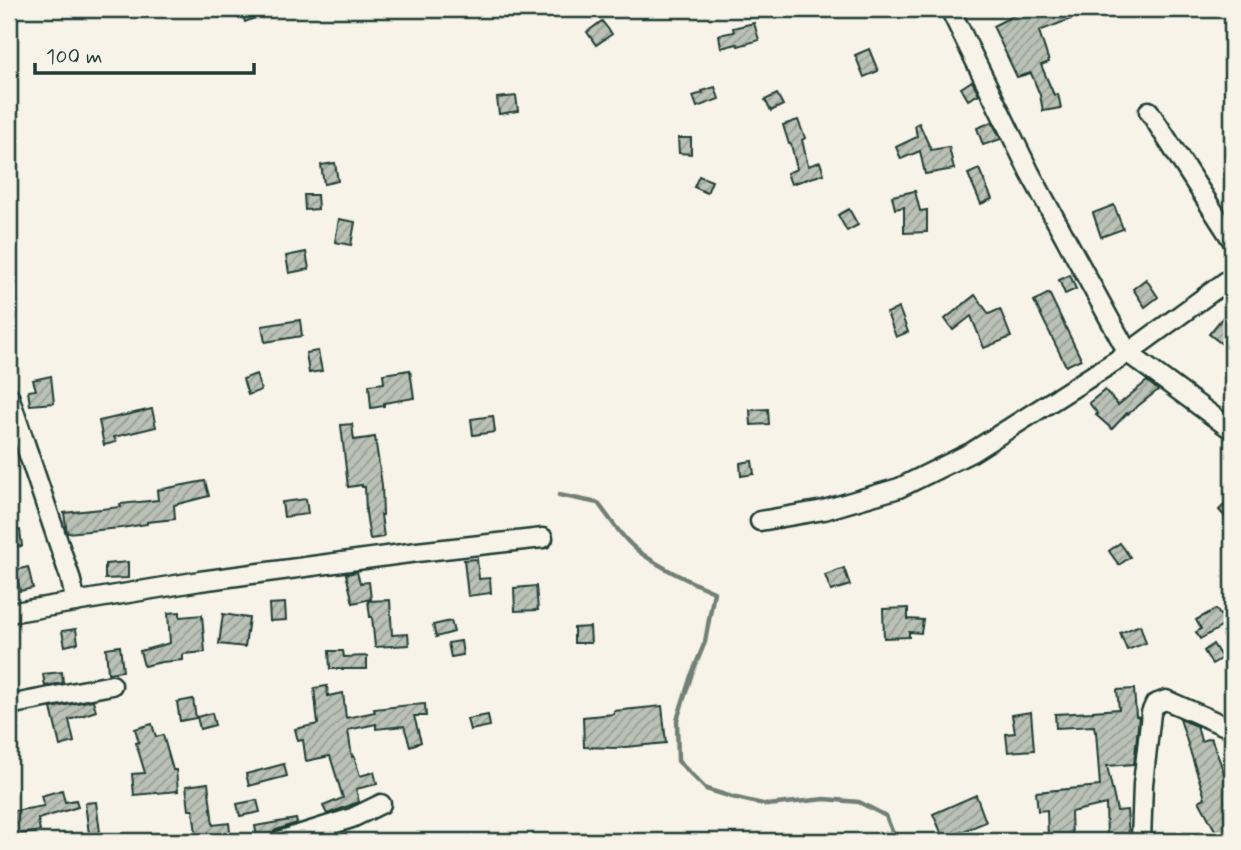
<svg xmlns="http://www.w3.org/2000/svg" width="1241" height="850" viewBox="0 0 1241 850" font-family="Mynerve,sans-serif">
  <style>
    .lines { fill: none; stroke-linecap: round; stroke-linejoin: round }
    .stream { stroke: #6f8077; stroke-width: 4.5 }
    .building { fill: url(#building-hatch); stroke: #1f3d34; stroke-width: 2 }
    .minor-casing { stroke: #1f3d34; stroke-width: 23 }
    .minor { stroke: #f7f3e8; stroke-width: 18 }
  </style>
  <defs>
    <pattern id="building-hatch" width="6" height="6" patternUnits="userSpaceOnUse" patternTransform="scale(1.75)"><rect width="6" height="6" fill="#bbc1b6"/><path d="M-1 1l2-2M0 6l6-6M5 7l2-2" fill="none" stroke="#979e95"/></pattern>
  </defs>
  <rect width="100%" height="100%" fill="#f7f3e8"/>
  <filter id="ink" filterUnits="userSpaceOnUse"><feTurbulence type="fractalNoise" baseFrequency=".0143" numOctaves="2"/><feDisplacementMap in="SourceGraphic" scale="14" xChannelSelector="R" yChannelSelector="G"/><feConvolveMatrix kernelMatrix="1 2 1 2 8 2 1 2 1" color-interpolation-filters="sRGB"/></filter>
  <g filter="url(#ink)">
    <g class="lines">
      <!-- stream -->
      <path class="stream" d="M 559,495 L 598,503 C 610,519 625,542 641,553 C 660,567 692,583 714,592 L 705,642 L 691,676 L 677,720 L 678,761 L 706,789 L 732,797 L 767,805 L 825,799 L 859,802 L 886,816 L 896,841"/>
    </g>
    <!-- building -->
    <g class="building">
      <polygon points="240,9 277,9 245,22"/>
      <polygon points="1012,9 1067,9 1071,19 1039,31 1049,62 1041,65 1054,95 1058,94 1061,108 1043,111 1040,95 1031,73 1017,77 993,26 1015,15"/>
      <polygon points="602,21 612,34 596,45 587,32"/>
      <polygon points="754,23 759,40 738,46 737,44 721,48 719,35 734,32 733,28"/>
      <polygon points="869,49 878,71 864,77 855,55"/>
      <polygon points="972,81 979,94 968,100 961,88"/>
      <polygon points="715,87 719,99 697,107 693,96 703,93 702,91"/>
      <polygon points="777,94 783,105 771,111 765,100"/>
      <polygon points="516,96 518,111 499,114 497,98"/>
      <polygon points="798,120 805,138 802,140 808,166 820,162 824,174 791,184 787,173 797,169 791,144 789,144 783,125"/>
      <polygon points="992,122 1001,139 983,145 977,128"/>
      <polygon points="919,123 931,150 949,147 954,169 925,174 920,151 901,159 896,147 917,137 915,125"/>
      <polygon points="678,138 691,138 691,154 679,153"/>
      <polygon points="335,163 338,181 324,184 321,165"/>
      <polygon points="979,169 992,199 981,204 968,174"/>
      <polygon points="699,176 712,181 707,193 694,187"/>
      <polygon points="915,191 920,211 927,210 927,232 904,233 904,207 895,209 892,196"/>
      <polygon points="304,195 317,195 318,209 305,210"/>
      <polygon points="1114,205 1123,229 1101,237 1093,213"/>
      <polygon points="849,209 858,225 847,231 838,215"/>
      <polygon points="339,219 355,222 351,245 335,242"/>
      <polygon points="306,252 309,269 289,273 286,256"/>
      <polygon points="1070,275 1076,289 1065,294 1059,280"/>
      <polygon points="1146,279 1158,297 1145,307 1133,289"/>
      <polygon points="1049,293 1081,359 1066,366 1034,301"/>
      <polygon points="975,295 989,314 1000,309 1011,337 984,348 971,316 953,330 945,319"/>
      <polygon points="899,308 908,332 896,337 887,313"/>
      <polygon points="1223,317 1232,325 1232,331 1222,344 1209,334"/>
      <polygon points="300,320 302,336 265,342 262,326"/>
      <polygon points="318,351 322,371 309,373 306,353"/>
      <polygon points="410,370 414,398 384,403 384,406 371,408 369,385 384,383 383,374"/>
      <polygon points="256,374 261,390 248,395 243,379"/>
      <polygon points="51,376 54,403 30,405 28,391 36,390 33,380"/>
      <polygon points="1147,381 1158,390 1128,414 1127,413 1112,429 1096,415 1098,414 1089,403 1105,390 1118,405"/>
      <polygon points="152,409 156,427 114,437 116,442 104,445 99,421"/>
      <polygon points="768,409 769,424 751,425 750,410"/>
      <polygon points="493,416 495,432 473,435 471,419"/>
      <polygon points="352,424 354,440 375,437 382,485 383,515 381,515 384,537 370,539 366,513 365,487 362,487 362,485 348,487 341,425"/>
      <polygon points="752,461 754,474 741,476 740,463"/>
      <polygon points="205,481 209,496 174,505 175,519 147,522 147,524 121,528 67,533 64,513 121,507 120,504 158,500 157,490"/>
      <polygon points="1232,497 1232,525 1219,510"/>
      <polygon points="306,499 308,514 284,517 282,502"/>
      <polygon points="20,530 22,546 10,547 9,531"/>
      <polygon points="1120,543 1130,557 1119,565 1109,551"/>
      <polygon points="477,559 479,579 490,578 491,593 468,596 464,560"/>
      <polygon points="128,562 128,578 105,579 105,564"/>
      <polygon points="28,567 33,588 20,591 16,570"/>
      <polygon points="844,568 850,585 831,591 825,575"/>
      <polygon points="357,572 360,583 369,582 371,599 353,603 346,574"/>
      <polygon points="536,586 538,610 515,611 514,588"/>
      <polygon points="390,600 392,635 408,634 409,645 375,647 372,617 370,617 368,601"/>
      <polygon points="285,603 286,620 270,621 269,604"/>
      <polygon points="1232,607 1232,621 1200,639 1196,632 1201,629 1196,620 1216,609 1220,615"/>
      <polygon points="908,608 908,619 923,620 921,633 909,632 909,637 884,638 883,609"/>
      <polygon points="180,612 180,617 202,615 205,652 183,654 183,660 162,662 144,666 140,651 170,643 168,613"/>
      <polygon points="223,614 249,618 245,647 219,644"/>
      <polygon points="451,621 454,632 436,637 433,625"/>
      <polygon points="1140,625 1146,643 1127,650 1120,633"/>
      <polygon points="590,627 591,643 574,643 574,628"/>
      <polygon points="76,629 78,643 65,646 62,631"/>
      <polygon points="461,641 463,655 451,657 448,643"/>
      <polygon points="1213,644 1222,658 1212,664 1204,651"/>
      <polygon points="120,646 123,671 108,673 106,648"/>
      <polygon points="329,651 343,651 344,657 367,656 367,669 330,669"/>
      <polygon points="62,672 63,683 45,686 43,674"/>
      <polygon points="327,686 328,696 343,693 346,718 375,712 374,709 410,705 425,704 426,716 414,716 421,742 410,746 404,726 376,729 376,724 348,730 352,757 354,756 360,776 374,772 377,784 356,789 359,802 327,814 323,806 343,798 330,756 306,761 303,740 298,741 295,729 318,724 314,688"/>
      <polygon points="1134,689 1136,716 1139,717 1134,764 1107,766 1117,811 1127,810 1129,836 1107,837 1106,804 1071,812 1072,838 1048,839 1047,810 1038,811 1036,792 1100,786 1096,732 1095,732 1094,726 1056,728 1055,714 1093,712 1093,711 1119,709 1117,690"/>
      <polygon points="193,699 196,718 180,721 177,702"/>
      <polygon points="93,700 96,711 69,720 74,742 60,746 51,708"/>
      <polygon points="662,706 666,743 615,748 584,747 583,717 614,714 614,711"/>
      <polygon points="1031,712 1034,750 1008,752 1006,734 1015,733 1012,715"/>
      <polygon points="212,713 215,725 200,729 197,717"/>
      <polygon points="488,715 490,726 470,730 467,719"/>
      <polygon points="1180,719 1197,726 1201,741 1211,738 1227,780 1232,778 1232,836 1223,841 1221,841 1199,801 1205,798"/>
      <polygon points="152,724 156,737 163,735 173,770 176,770 178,791 134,795 132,774 145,773 136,743 139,742 135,729"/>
      <polygon points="284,764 287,776 249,786 246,774"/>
      <polygon points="208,783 213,825 229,823 231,841 197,841 193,810 189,810 186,786"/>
      <polygon points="62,790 65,802 76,800 78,807 38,819 40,831 12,836 10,824 16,823 14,811 44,806 41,796"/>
      <polygon points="976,795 986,822 944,839 933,814"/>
      <polygon points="257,800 260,812 240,816 237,804"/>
      <polygon points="96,802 100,832 89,834 85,803"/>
      <polygon points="296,819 297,823 276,830 270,835 257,837 255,826"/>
    </g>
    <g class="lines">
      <!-- minor casing -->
      <g class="minor-casing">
        <g id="minor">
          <polyline points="950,9 1030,173 1128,353 1232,430"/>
          <polyline points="1149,111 1232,240"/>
          <polyline points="9,396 70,577 76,602"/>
          <polyline points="760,521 824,510 899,488 972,452 1128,353 1232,277"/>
          <polyline points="9,613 200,581 417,552 543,538"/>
          <polyline points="9,705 112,685"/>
          <polyline points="279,841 352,818 381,804"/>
          <polyline points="1141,841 1143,784 1151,713 1155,704 1166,700 1232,729"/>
        </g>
      </g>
      <!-- minor -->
      <use href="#minor" class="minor"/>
    </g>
  </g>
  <!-- margin -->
  <rect width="1241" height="850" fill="none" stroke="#f7f3e8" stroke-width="35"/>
  <rect x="18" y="18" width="1206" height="815" fill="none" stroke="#1f3d34" stroke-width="2.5" filter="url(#ink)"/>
  <!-- scale -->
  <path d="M35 63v10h219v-10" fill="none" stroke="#1f3d34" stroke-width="3.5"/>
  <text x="46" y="63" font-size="21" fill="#1f3d34" stroke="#f7f3e8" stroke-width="5" paint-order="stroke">100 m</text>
</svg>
